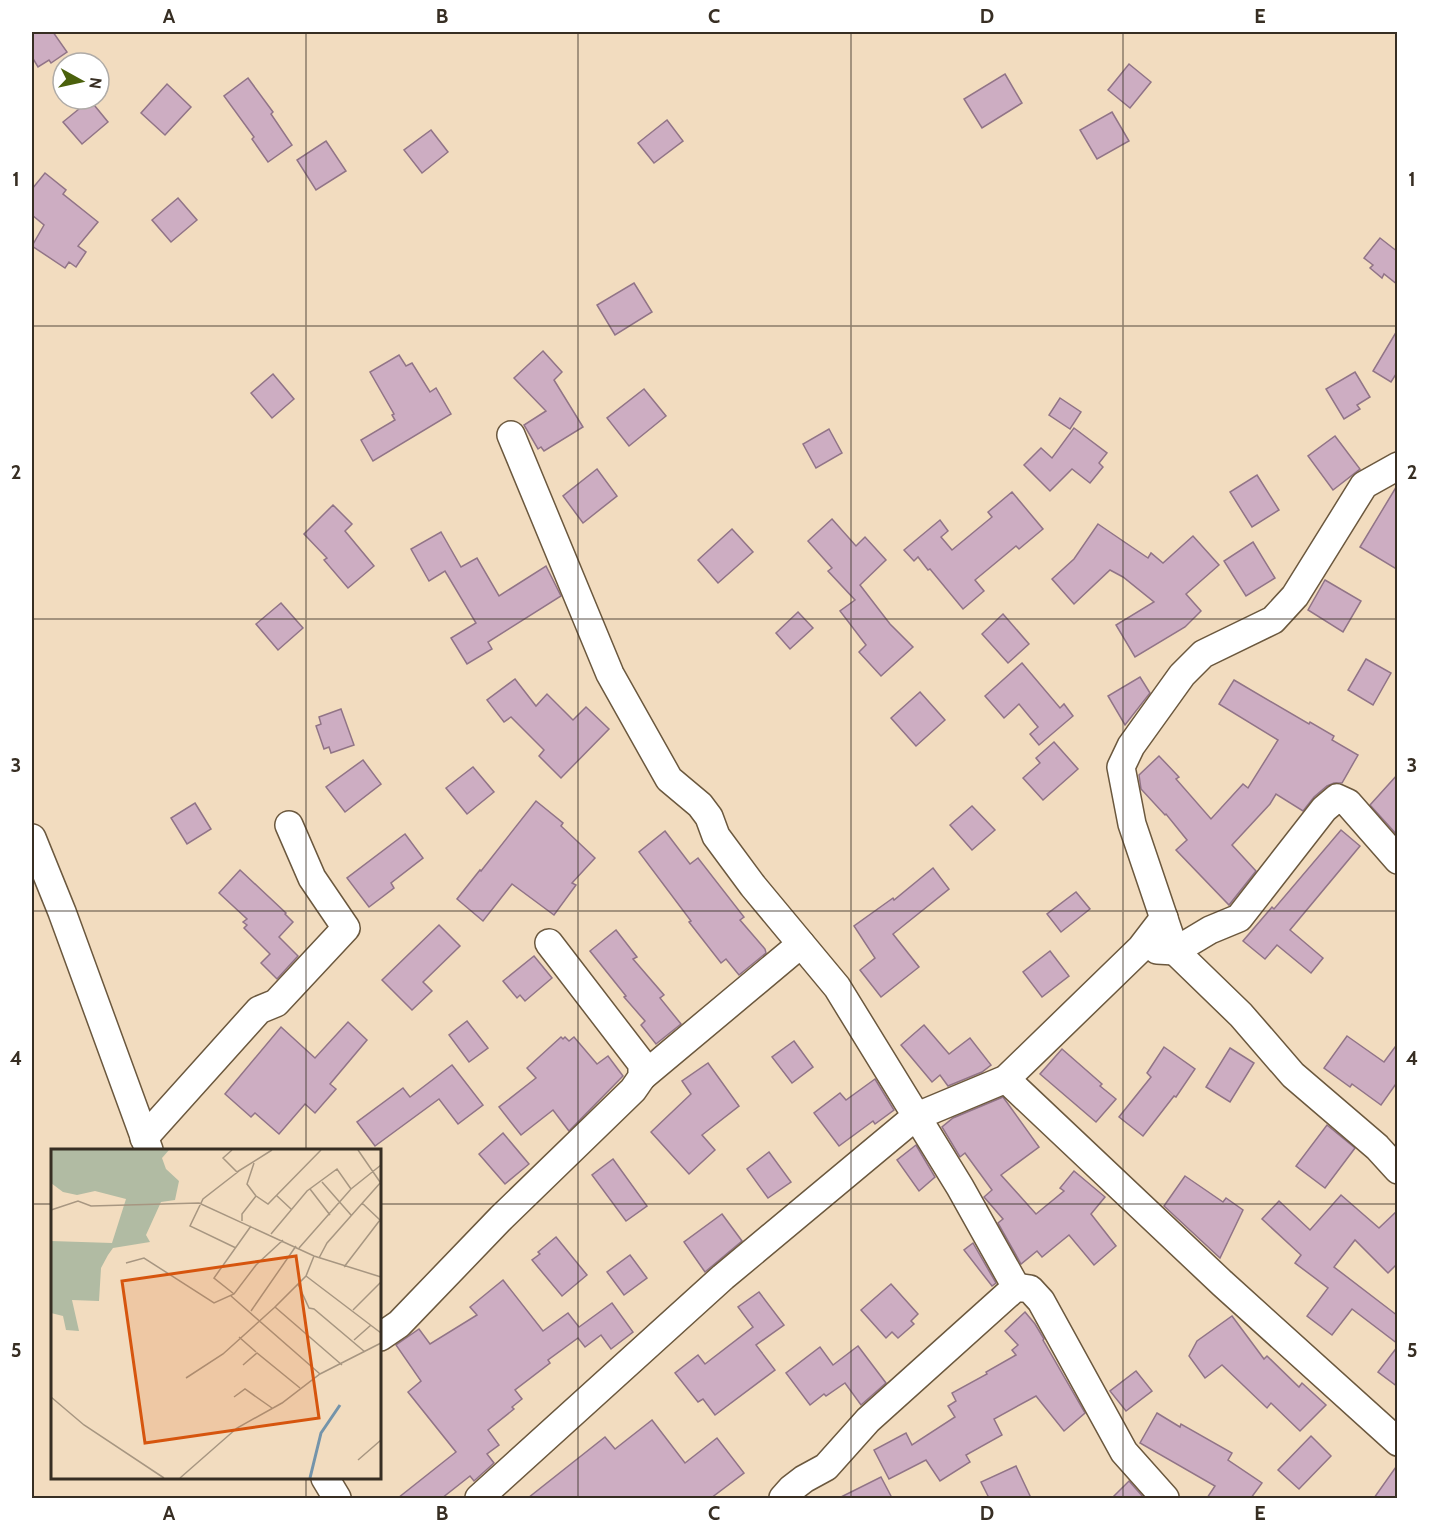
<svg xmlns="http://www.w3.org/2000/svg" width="1429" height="1530" viewBox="0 0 1429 1530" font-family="Cabin,sans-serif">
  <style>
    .building { fill: #cdadc2; stroke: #917487; stroke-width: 1.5 }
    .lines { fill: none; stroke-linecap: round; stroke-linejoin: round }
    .minor-casing { stroke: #6b583e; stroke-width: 30 }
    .minor { stroke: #fff; stroke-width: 27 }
    .grid { fill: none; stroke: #372e23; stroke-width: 1.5; stroke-opacity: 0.55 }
    .inset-river { fill: none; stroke: #7494aa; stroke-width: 3 }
    .inset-road { fill: none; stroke: #a79681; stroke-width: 1.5 }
    .view { fill: #d6550e; fill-opacity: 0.15; stroke: #d6550e; stroke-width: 3 }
    .inset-edge { fill: none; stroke: #372e23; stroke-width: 3 }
    .neatline { fill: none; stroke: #372e23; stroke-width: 2 }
    .grid-label { font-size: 20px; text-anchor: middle; font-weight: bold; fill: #372e23 }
  </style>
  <rect width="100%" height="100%" fill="#f2dcbf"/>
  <!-- building -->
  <g class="building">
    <polygon points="32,32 53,32 67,52 51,63 49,60 38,67 32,57"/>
    <polygon points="1129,64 1151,82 1130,108 1108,90"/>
    <polygon points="1005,74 1022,103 982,128 964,99"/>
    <polygon points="248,78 273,112 271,114 292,145 268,162 252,139 254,137 224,96"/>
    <polygon points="167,84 191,107 165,135 141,113"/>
    <polygon points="90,100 108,122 82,144 63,122"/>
    <polygon points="1112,112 1129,141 1097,159 1080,130"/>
    <polygon points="667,120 683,141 654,163 638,143"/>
    <polygon points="431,130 448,152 422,173 404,150"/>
    <polygon points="326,141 346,171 316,190 297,160"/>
    <polygon points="45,173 66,190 63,194 98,222 78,246 86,252 76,267 69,262 65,268 32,246 44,225 32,215 32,189"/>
    <polygon points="178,198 197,220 171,242 152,220"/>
    <polygon points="1380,238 1398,252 1398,285 1384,274 1382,278 1370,268 1373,265 1364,258"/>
    <polygon points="634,283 652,312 615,335 597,305"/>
    <polygon points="1398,329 1398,371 1391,382 1373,371"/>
    <polygon points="543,351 562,372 554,380 583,427 544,451 541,447 538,449 524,425 546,411 514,378"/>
    <polygon points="399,355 406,366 412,363 430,392 436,388 451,414 373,461 361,440 395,420 392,415 394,414 370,372"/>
    <polygon points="1355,372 1370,397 1357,405 1360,409 1344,419 1326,389"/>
    <polygon points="273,374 294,399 272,418 251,393"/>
    <polygon points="644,389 666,416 629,446 607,418"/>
    <polygon points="1060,398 1081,412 1070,429 1049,415"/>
    <polygon points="1074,428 1107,453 1099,463 1103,467 1090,483 1072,469 1050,491 1024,465 1041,448 1052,458"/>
    <polygon points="829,429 842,453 816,468 803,444"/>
    <polygon points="1335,436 1360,469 1333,490 1308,456"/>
    <polygon points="597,469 617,496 583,523 563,496"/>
    <polygon points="1257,475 1279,510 1252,527 1230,492"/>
    <polygon points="1398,484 1398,570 1360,547"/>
    <polygon points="1012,492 1043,529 1019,549 1016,546 975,580 984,591 963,609 930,569 928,570 918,557 914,561 904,550 940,520 948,531 941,537 952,550 992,517 988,512"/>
    <polygon points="333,505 352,524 345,531 374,566 348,588 324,560 327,558 304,534"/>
    <polygon points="832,519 856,546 865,537 886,560 860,585 890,624 913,647 881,676 859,652 866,645 840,611 855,600 828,571 832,568 808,541"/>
    <polygon points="1098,524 1148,558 1151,553 1163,563 1193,536 1219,565 1186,594 1201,611 1185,627 1135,657 1116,625 1154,602 1123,577 1110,570 1074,604 1052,579 1074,559"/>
    <polygon points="732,529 753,552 718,583 698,560"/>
    <polygon points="441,532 461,567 477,558 499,596 546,566 561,596 488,642 492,649 467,664 451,638 476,623 445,571 429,581 411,549"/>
    <polygon points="1253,542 1275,578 1246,596 1224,561"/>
    <polygon points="1325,580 1361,601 1343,632 1308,610"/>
    <polygon points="281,603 303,628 278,650 256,624"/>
    <polygon points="798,612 813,628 790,649 776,633"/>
    <polygon points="1003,614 1029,644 1008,663 982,634"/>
    <polygon points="1366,659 1391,673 1373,705 1348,690"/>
    <polygon points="1022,663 1060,708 1064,704 1073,716 1039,745 1030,734 1038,727 1019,704 1004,718 985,696"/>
    <polygon points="1140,677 1150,693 1125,725 1108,696"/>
    <polygon points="515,679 536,706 547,694 573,720 586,707 609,729 561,778 539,756 544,750 511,717 504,722 487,700"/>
    <polygon points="1234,680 1309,724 1310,722 1334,736 1332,740 1358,755 1342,783 1334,783 1327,786 1314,797 1303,811 1276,794 1270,804 1232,845 1256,871 1229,905 1176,850 1187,840 1166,814 1165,815 1141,789 1139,775 1159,756 1179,777 1176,779 1211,819 1243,784 1248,788 1278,740 1219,704"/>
    <polygon points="920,692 945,720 916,746 891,718"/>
    <polygon points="341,709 354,745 331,753 329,747 324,749 316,726 321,724 319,717"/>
    <polygon points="1054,742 1078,769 1043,800 1023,778 1040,763 1036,758"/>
    <polygon points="363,760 381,784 345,812 326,787"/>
    <polygon points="473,767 494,792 467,814 446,788"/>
    <polygon points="1398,774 1398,836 1370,805"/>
    <polygon points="536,801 563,823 561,826 595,858 572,883 576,885 554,915 512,884 483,921 457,899 480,870 481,871"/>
    <polygon points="195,803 211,829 187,844 171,818"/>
    <polygon points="972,806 995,830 972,850 950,825"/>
    <polygon points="1341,830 1360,846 1290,930 1323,958 1311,973 1277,945 1265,959 1243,941 1272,907 1274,909"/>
    <polygon points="665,831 690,864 698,858 744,917 740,920 765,949 766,953 739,975 726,959 721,963 689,922 691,921 639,852"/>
    <polygon points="405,834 423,858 391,883 394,888 369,907 347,878"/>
    <polygon points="933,868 949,889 893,934 919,967 881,997 860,970 875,958 854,926 893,898 894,900"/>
    <polygon points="240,870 286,913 285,914 293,922 279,937 298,956 277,979 261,963 270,954 244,928 247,925 243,922 247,919 219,893"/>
    <polygon points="1076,892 1090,909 1061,932 1047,914"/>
    <polygon points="439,925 460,946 423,982 432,991 412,1010 382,980"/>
    <polygon points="616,930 637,957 633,959 664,995 660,998 681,1024 656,1044 641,1025 645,1021 624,997 626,996 590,951"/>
    <polygon points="1050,951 1069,976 1042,997 1023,972"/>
    <polygon points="534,956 552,978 525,1001 520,995 517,998 503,981"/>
    <polygon points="467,1021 488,1048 469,1062 449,1035"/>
    <polygon points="348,1022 367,1040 330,1084 336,1089 315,1113 305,1104 279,1134 255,1113 251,1117 225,1094 281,1027 315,1058"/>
    <polygon points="924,1025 949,1054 970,1038 991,1065 982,1072 948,1086 940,1075 932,1082 901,1045"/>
    <polygon points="1347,1036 1384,1062 1398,1043 1398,1081 1381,1105 1352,1084 1350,1087 1324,1068"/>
    <polygon points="561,1037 563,1039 565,1037 569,1041 574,1037 597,1064 608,1056 623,1076 569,1131 553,1110 521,1135 499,1107 536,1078 527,1068"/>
    <polygon points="794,1041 813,1067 792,1083 772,1057"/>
    <polygon points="1164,1047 1195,1069 1176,1097 1174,1096 1143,1136 1119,1117 1151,1077 1147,1073"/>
    <polygon points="1230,1048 1254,1063 1230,1102 1206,1087"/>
    <polygon points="1062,1049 1102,1084 1100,1086 1116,1099 1096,1122 1040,1074"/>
    <polygon points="708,1063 739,1106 702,1135 715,1150 689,1174 651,1132 691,1094 682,1081"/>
    <polygon points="452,1065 483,1105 458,1124 439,1099 375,1146 357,1122 403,1088 410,1097"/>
    <polygon points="875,1079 894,1110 875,1124 873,1121 839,1146 814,1113 840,1093 846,1100"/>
    <polygon points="1003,1097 1039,1147 1001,1175 1036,1214 1064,1191 1060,1188 1074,1171 1105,1197 1091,1214 1116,1246 1094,1265 1069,1235 1042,1257 1037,1251 1021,1264 998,1223 1003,1219 984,1197 992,1190 965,1153 960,1157 942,1127 953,1118"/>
    <polygon points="1327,1125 1355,1148 1325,1188 1296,1166"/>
    <polygon points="503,1133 529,1164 505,1184 479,1154"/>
    <polygon points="916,1145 935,1177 919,1191 897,1160"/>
    <polygon points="769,1152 791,1182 768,1198 747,1169"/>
    <polygon points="613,1159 647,1206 626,1221 592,1175"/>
    <polygon points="1185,1176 1223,1202 1226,1198 1243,1210 1220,1258 1164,1206"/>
    <polygon points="1341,1195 1379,1228 1398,1210 1398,1263 1388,1273 1355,1240 1334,1267 1398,1316 1398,1344 1352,1309 1332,1335 1307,1316 1328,1288 1295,1263 1301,1255 1262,1219 1279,1201 1310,1230"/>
    <polygon points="722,1214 742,1241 705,1272 684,1242"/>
    <polygon points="556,1237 587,1275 562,1296 532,1260 540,1254 538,1252"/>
    <polygon points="973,1243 996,1283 992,1286 964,1250"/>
    <polygon points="630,1255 647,1278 624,1295 607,1272"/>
    <polygon points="503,1280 543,1331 568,1313 579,1327 612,1303 633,1332 611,1349 601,1335 585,1347 578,1338 548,1360 550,1363 515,1390 522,1399 512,1407 514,1409 488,1430 499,1445 487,1454 494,1463 474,1481 470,1476 442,1498 398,1498 456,1452 408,1392 421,1381 396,1345 419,1329 430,1344 477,1315 470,1307"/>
    <polygon points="891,1284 918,1314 911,1321 914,1324 898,1338 892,1332 886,1338 861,1310"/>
    <polygon points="759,1292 784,1325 756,1345 775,1370 715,1415 703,1399 698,1402 675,1373 698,1355 705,1364 753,1327 738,1307"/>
    <polygon points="1025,1312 1035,1324 1044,1339 1043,1340 1085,1413 1064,1431 1036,1396 994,1419 1002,1435 966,1455 970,1462 940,1481 926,1460 889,1479 874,1450 906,1433 912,1445 955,1417 948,1406 956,1401 952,1393 987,1374 986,1372 1016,1355 1012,1350 1018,1345 1005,1331"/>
    <polygon points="1232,1316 1264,1359 1267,1356 1299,1387 1302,1383 1326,1405 1300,1431 1271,1403 1267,1408 1222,1365 1205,1378 1189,1356 1197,1341"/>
    <polygon points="858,1346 886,1383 861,1405 845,1383 826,1396 824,1394 810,1405 786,1373 820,1347 833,1365"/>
    <polygon points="1398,1346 1398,1387 1378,1372"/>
    <polygon points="1136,1371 1152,1391 1126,1411 1110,1391"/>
    <polygon points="1157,1413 1180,1427 1181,1424 1232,1453 1228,1460 1262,1483 1251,1498 1207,1498 1215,1486 1140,1443"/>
    <polygon points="652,1420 685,1463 717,1438 744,1473 711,1498 528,1498 605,1437 615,1449"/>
    <polygon points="1311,1436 1331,1456 1299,1489 1278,1470"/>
    <polygon points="1398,1464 1398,1498 1374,1498"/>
    <polygon points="1016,1466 1031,1498 989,1498 981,1482"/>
    <polygon points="881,1477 892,1498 839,1498"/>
    <polygon points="1129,1481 1144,1498 1112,1498"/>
  </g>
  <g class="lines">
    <!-- minor casing -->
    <g class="minor-casing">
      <g id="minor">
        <polyline points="511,435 610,674 669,779 700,805 709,817 716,836 753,886 837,987 960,1187 1016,1287"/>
        <polyline points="1398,466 1364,485 1295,596 1273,620 1203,654 1182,675 1131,746 1121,767 1132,824 1175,951 1241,1015 1293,1075 1377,1147 1398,1170"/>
        <polyline points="32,838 62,912 149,1150"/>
        <polyline points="1157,950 1175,951 1210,930 1239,918 1324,809 1337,798 1348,803 1398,860"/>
        <polyline points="642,1077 801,944"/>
        <polyline points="1006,1079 1222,1283 1398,1442"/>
        <polyline points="144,1138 259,1010 276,1003 346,928 312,878 289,825"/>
        <polyline points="380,1337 399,1324 501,1218 633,1090 642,1077 642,1064 549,943"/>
        <polyline points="325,1478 337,1498"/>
        <polyline points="479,1498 723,1277 915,1117 1006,1079 1141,948 1164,918"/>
        <polyline points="783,1498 791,1489 804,1479 826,1467 868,1420 1016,1287 1030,1289 1041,1301 1124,1452 1165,1498"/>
      </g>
    </g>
    <!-- minor -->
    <use href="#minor" class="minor"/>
  </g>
  <!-- grid -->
  <path class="grid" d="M 306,32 L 306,1150M 578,32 L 578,1498M 851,32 L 851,1498M 1123,32 L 1123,1498M 32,326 L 1398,326M 32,619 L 1398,619M 32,911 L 1398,911M 32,1204 L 52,1204M 380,1204 L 1398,1204M 306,1478 L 306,1498"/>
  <!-- overview -->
  <g transform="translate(51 1149)">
    <rect width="330" height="330" fill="#f2dcbf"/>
    <path d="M 0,1 L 118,1 L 111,9 L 115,20 L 128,32 L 124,51 L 110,53 L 95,86 L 99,93 L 62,99 L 57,106 L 50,119 L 48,152 L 21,151 L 28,182 L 15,181 L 12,167 L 0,164 L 0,92 L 61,94 L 75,50 L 44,42 L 26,46 L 12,43 L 0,34 Z" fill="#b1bba3"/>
    <path class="inset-river" d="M 259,329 L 270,284 L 289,256"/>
    <path class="inset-road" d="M 181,1 L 172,9 L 186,23 L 221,1M 307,1 L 329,33M 203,14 L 196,35 L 205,47M 271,33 L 300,66M 259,40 L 279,66M 225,46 L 240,60M 311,54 L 329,71M 0,61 L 27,52 L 40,57 L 148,54 L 263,107 L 330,128M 191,72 L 191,65 L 205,47 L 217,55 L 270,1M 220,85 L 256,42 L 286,20 L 300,40M 185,99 L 139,77 L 152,50 L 188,22M 248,99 L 300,40 L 330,16M 263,107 L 255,127 L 224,158 L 291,216M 268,109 L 276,94 L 330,33M 75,114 L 93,109 L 163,154 L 183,145 L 205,116 L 232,91M 293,118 L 329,71M 255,127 L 330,184M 247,135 L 258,159 L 263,160 L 314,203M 183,145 L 163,129 L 200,77M 180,147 L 269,225M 302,161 L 330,133M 200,162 L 245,97M 188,188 L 205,203M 303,191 L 320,176M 192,216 L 206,204 L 249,239M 135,229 L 172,205 L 224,158M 0,248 L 33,276 L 113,329M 183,248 L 194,240 L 221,259M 307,311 L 330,291M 129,329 L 186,279 L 231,254 L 269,225 L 330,194"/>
    <path class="view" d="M 245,107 L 268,269 L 94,294 L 71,132 Z"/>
    <rect width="330" height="330" class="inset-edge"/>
  </g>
  <!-- border -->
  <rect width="1429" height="1530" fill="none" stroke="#ffffff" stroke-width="66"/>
  <!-- north arrow -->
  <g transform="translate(81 81) rotate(98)"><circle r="28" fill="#ffffff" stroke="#afaba7" stroke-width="1.5"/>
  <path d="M0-4.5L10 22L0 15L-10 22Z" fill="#4b610c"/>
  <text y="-9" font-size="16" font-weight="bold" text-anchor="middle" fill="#372e23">N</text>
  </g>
  <rect x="33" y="33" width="1363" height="1464" class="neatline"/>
  <g class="grid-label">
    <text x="169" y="23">A</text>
    <text x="442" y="23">B</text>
    <text x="714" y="23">C</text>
    <text x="987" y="23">D</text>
    <text x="1260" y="23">E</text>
    <text x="16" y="186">1</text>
    <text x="1412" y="186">1</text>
    <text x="16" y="479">2</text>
    <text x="1412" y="479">2</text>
    <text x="16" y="772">3</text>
    <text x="1412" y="772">3</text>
    <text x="16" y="1065">4</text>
    <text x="1412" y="1065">4</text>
    <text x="16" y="1357">5</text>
    <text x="1412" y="1357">5</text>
    <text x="169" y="1520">A</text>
    <text x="442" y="1520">B</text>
    <text x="714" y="1520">C</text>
    <text x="987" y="1520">D</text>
    <text x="1260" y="1520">E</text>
  </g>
</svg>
